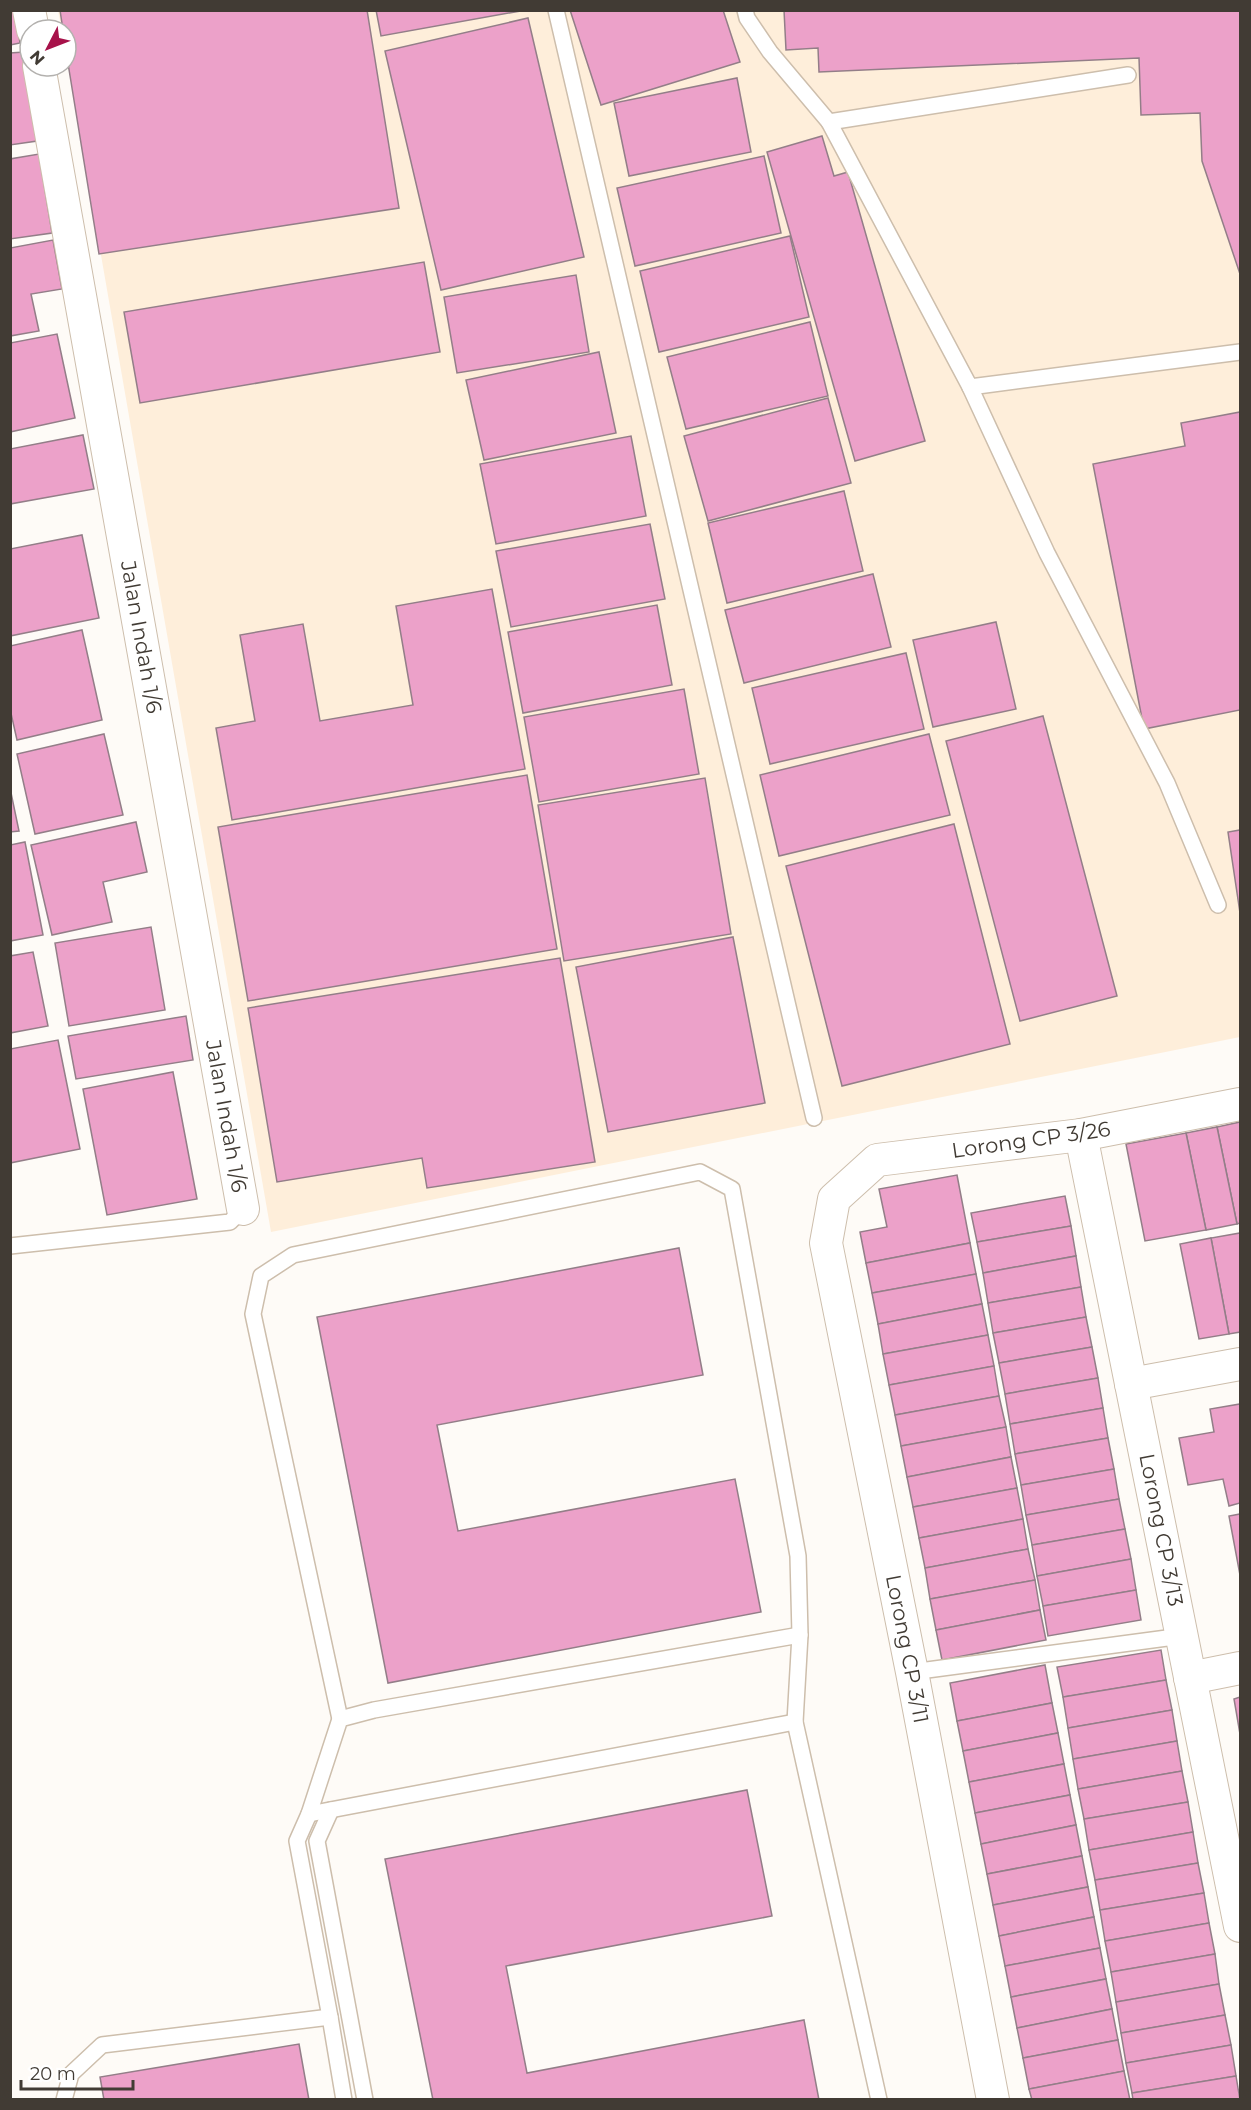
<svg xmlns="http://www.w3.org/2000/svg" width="1251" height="2110" viewBox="0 0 1251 2110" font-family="Montserrat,sans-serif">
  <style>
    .built { fill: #feeeda }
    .building { fill: #eca1c9; stroke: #937e88; stroke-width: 1.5 }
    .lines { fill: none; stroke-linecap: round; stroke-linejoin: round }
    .service-casing { stroke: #cdbeac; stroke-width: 18 }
    .minor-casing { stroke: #cdbeac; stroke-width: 34 }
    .service { stroke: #fff; stroke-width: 15 }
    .minor { stroke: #fff; stroke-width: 32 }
    .labels { text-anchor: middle; stroke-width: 4.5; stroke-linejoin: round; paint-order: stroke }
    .street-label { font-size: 21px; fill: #413b34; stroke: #fff }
  </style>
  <rect width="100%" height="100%" fill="#fefbf7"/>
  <!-- built -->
  <polygon class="built" points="58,11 1240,11 1240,1037 271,1232 66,54 66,30 62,30"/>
  <!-- building -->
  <g class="building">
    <polygon points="10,10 15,10 20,43 10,45"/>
    <polygon points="60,10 367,10 399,208 99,254 66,51 66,30 63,30"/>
    <polygon points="376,10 520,10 520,11 381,36"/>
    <polygon points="570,10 723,10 740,62 601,105"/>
    <polygon points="784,10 1240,10 1240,274 1202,161 1200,113 1141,115 1139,58 819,72 818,48 786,50"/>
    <polygon points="528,18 584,257 441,290 385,51"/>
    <polygon points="24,52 37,141 10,145 10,53"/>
    <polygon points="737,78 751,152 629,176 614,103"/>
    <polygon points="822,136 834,176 848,172 925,441 855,461 767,152"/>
    <polygon points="39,154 52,233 10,239 10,159"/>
    <polygon points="764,156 781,233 635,266 617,188"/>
    <polygon points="790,236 809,317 659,352 640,271"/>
    <polygon points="53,240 62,289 31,294 39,331 10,336 10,248"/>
    <polygon points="424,262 440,352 140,403 124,312"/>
    <polygon points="576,275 589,352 457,373 444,297"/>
    <polygon points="810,322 828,396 686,429 667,357"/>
    <polygon points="57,334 75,418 10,432 10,343"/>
    <polygon points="599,352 616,433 484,460 466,380"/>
    <polygon points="828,398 851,483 708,521 684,436"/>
    <polygon points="1240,412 1240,710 1144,729 1093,464 1185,446 1181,423"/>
    <polygon points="83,435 94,489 10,504 10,449"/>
    <polygon points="631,436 646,516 496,544 480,464"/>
    <polygon points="844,491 863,571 727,603 708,523"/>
    <polygon points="650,524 665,599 511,627 496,551"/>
    <polygon points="82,535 99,618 10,636 10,549"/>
    <polygon points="873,574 891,647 744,683 725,610"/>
    <polygon points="492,589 525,769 232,820 216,728 255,721 240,635 303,624 320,721 413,705 396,606"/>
    <polygon points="657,605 672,685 523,713 508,632"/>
    <polygon points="996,622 1016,709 933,727 913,640"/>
    <polygon points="82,630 102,720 17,740 10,709 10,646"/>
    <polygon points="906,653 924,729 770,764 752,688"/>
    <polygon points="684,689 699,774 539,802 524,717"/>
    <polygon points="1043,716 1117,996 1020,1021 946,741"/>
    <polygon points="104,734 123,815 35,834 17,754"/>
    <polygon points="929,734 950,815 779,856 760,775"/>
    <polygon points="527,775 557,949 248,1001 218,827"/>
    <polygon points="705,778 731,934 564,961 538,805"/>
    <polygon points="10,788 19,831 10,832"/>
    <polygon points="136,822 147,872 103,882 112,922 52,935 31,845"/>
    <polygon points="954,824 1010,1044 842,1086 786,866"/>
    <polygon points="1240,830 1240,913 1228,832"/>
    <polygon points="25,842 43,935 10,941 10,845"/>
    <polygon points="151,927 165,1010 69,1026 55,943"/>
    <polygon points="733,937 765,1103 608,1132 576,967"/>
    <polygon points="33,952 48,1026 10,1033 10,956"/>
    <polygon points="560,958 595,1162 427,1188 422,1158 277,1182 248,1008"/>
    <polygon points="186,1016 193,1060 76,1079 68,1036"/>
    <polygon points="58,1040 80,1149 10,1163 10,1049"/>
    <polygon points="173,1072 197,1199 107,1215 83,1089"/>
    <polygon points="1240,1122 1240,1223 1237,1224 1217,1127"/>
    <polygon points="1217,1127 1237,1224 1206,1230 1186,1133"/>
    <polygon points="1186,1133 1206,1230 1145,1241 1126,1144"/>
    <polygon points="957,1175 970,1243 866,1263 860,1232 887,1227 879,1189"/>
    <polygon points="1065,1196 1071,1226 977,1242 971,1213"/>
    <polygon points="1071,1226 1076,1256 983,1273 977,1242"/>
    <polygon points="1240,1233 1240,1332 1229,1334 1211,1238"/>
    <polygon points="1211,1238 1229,1334 1199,1339 1180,1244"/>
    <polygon points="970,1243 976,1274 872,1293 866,1263"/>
    <polygon points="679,1248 703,1375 437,1425 458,1531 735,1479 761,1612 388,1683 317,1317"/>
    <polygon points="1076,1256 1081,1287 988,1303 983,1273"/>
    <polygon points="976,1274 982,1304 878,1324 872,1293"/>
    <polygon points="1081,1287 1086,1317 993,1333 988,1303"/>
    <polygon points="982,1304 988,1335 883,1354 878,1324"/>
    <polygon points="1086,1317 1092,1347 999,1363 993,1333"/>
    <polygon points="988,1335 994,1366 889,1385 883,1354"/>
    <polygon points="1092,1347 1098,1378 1005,1394 999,1363"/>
    <polygon points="994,1366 999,1396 895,1415 889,1385"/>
    <polygon points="1098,1378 1103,1408 1010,1424 1005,1394"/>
    <polygon points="999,1396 1006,1427 901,1446 895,1415"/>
    <polygon points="1240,1404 1240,1503 1229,1506 1223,1479 1188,1485 1179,1438 1214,1432 1210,1409"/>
    <polygon points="1103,1408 1108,1438 1015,1454 1010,1424"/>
    <polygon points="1006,1427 1011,1457 907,1477 901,1446"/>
    <polygon points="1108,1438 1114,1469 1021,1485 1015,1454"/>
    <polygon points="1011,1457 1017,1488 913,1507 907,1477"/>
    <polygon points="1114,1469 1119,1499 1026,1515 1021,1485"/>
    <polygon points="1017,1488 1023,1519 919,1538 913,1507"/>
    <polygon points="1119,1499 1125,1529 1032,1545 1026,1515"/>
    <polygon points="1240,1514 1240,1575 1229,1516"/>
    <polygon points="1023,1519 1028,1549 925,1568 919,1538"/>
    <polygon points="1125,1529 1131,1559 1037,1576 1032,1545"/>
    <polygon points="1028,1549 1035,1580 930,1599 925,1568"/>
    <polygon points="1131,1559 1136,1590 1043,1606 1037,1576"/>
    <polygon points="1035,1580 1040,1610 936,1630 930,1599"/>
    <polygon points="1136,1590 1141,1620 1048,1636 1043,1606"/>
    <polygon points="1040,1610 1046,1640 942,1660 936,1630"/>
    <polygon points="1161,1650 1166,1680 1063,1697 1057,1667"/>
    <polygon points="1045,1665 1052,1703 957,1721 950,1683"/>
    <polygon points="1166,1680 1172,1710 1068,1728 1063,1697"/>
    <polygon points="1240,1697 1240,1734 1234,1699"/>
    <polygon points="1052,1703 1058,1733 963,1751 957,1721"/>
    <polygon points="1172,1710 1177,1741 1073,1759 1068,1728"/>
    <polygon points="1058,1733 1064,1764 969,1782 963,1751"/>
    <polygon points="1177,1741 1182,1771 1078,1789 1073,1759"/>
    <polygon points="1064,1764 1070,1795 975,1813 969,1782"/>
    <polygon points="1182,1771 1188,1802 1084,1819 1078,1789"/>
    <polygon points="747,1790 772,1916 506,1966 527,2073 804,2020 819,2100 433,2100 385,1859"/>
    <polygon points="1070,1795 1076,1825 981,1844 975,1813"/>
    <polygon points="1188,1802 1193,1832 1089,1850 1084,1819"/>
    <polygon points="1076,1825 1082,1856 987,1874 981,1844"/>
    <polygon points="1193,1832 1198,1863 1095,1880 1089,1850"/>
    <polygon points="1082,1856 1088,1887 993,1905 987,1874"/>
    <polygon points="1198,1863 1204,1893 1100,1910 1095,1880"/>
    <polygon points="1088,1887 1094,1917 999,1936 993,1905"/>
    <polygon points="1204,1893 1209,1923 1105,1941 1100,1910"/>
    <polygon points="1094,1917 1100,1948 1005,1966 999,1936"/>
    <polygon points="1209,1923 1215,1954 1111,1972 1105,1941"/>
    <polygon points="1100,1948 1106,1979 1011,1997 1005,1966"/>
    <polygon points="1215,1954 1219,1984 1116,2002 1111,1972"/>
    <polygon points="1106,1979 1112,2009 1017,2028 1011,1997"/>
    <polygon points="1219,1984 1225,2015 1121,2033 1116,2002"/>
    <polygon points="1112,2009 1118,2040 1023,2058 1017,2028"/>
    <polygon points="1225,2015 1231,2045 1126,2063 1121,2033"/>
    <polygon points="1118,2040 1124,2071 1029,2089 1023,2058"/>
    <polygon points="299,2044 309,2100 104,2100 100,2077"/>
    <polygon points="1231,2045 1236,2076 1132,2093 1126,2063"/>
    <polygon points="1124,2071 1130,2100 1032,2100 1029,2089"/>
    <polygon points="1236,2076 1240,2100 1133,2100 1132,2093"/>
  </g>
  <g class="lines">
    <!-- service casing -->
    <g class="service-casing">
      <g id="service">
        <polyline points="556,10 814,1118"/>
        <polyline points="745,10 747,18 770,52 829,122 970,387 1240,352"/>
        <polyline points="829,122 1128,75"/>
        <polyline points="970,387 1047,553 1167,783 1218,905"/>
        <polyline points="10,1246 230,1222 243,1209"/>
        <polyline points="912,1672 1182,1636"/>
        <polyline points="340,1719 253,1314 261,1276 293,1255 700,1172 732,1189 798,1556 800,1635 795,1722 879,2100"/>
        <polyline points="331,1810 317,1841 365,2100"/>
        <polyline points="309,1814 795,1722"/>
        <polyline points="64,2100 71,2074 102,2045 330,2017"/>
        <polyline points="344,2100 330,2017 297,1841 309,1814 340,1719 374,1710 800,1635"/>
      </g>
    </g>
    <!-- minor casing -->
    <g class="minor-casing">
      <g id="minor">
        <polyline points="29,10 33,30"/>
        <polyline points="39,66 243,1209"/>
        <polyline points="1081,1135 1240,1926"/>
        <polyline points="1131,1384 1240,1364"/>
        <polyline points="1190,1678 1240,1668"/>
        <polyline points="993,2100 912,1672 826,1243 834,1199 877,1160 1081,1135 1240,1104"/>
      </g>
    </g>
    <!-- service -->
    <use href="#service" class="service"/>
    <!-- minor -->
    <use href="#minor" class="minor"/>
  </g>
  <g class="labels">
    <!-- street labels -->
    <g class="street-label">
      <text transform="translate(141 637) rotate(80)" y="7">Jalan Indah 1/6</text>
      <text transform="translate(226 1116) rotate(80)" y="7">Jalan Indah 1/6</text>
      <text transform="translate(1031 1140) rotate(-8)" y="7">Lorong CP 3/26</text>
      <text transform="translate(1161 1530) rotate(79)" y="7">Lorong CP 3/13</text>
      <text transform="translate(907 1649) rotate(79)" y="7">Lorong CP 3/11</text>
    </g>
  </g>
  <!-- border -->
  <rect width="1251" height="2110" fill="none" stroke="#413b34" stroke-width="24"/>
  <!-- north arrow -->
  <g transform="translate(48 48) rotate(228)"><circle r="28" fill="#ffffff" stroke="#b3b1ae" stroke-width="1.5"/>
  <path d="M0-4.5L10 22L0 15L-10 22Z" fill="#a7124a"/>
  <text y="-9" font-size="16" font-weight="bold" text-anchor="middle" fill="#413b34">N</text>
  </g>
  <!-- scale -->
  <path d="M21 2080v9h112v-9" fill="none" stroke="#413b34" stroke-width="3"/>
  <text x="30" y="2080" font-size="18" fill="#413b34" stroke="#ffffff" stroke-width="4.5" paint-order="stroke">20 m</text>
</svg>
